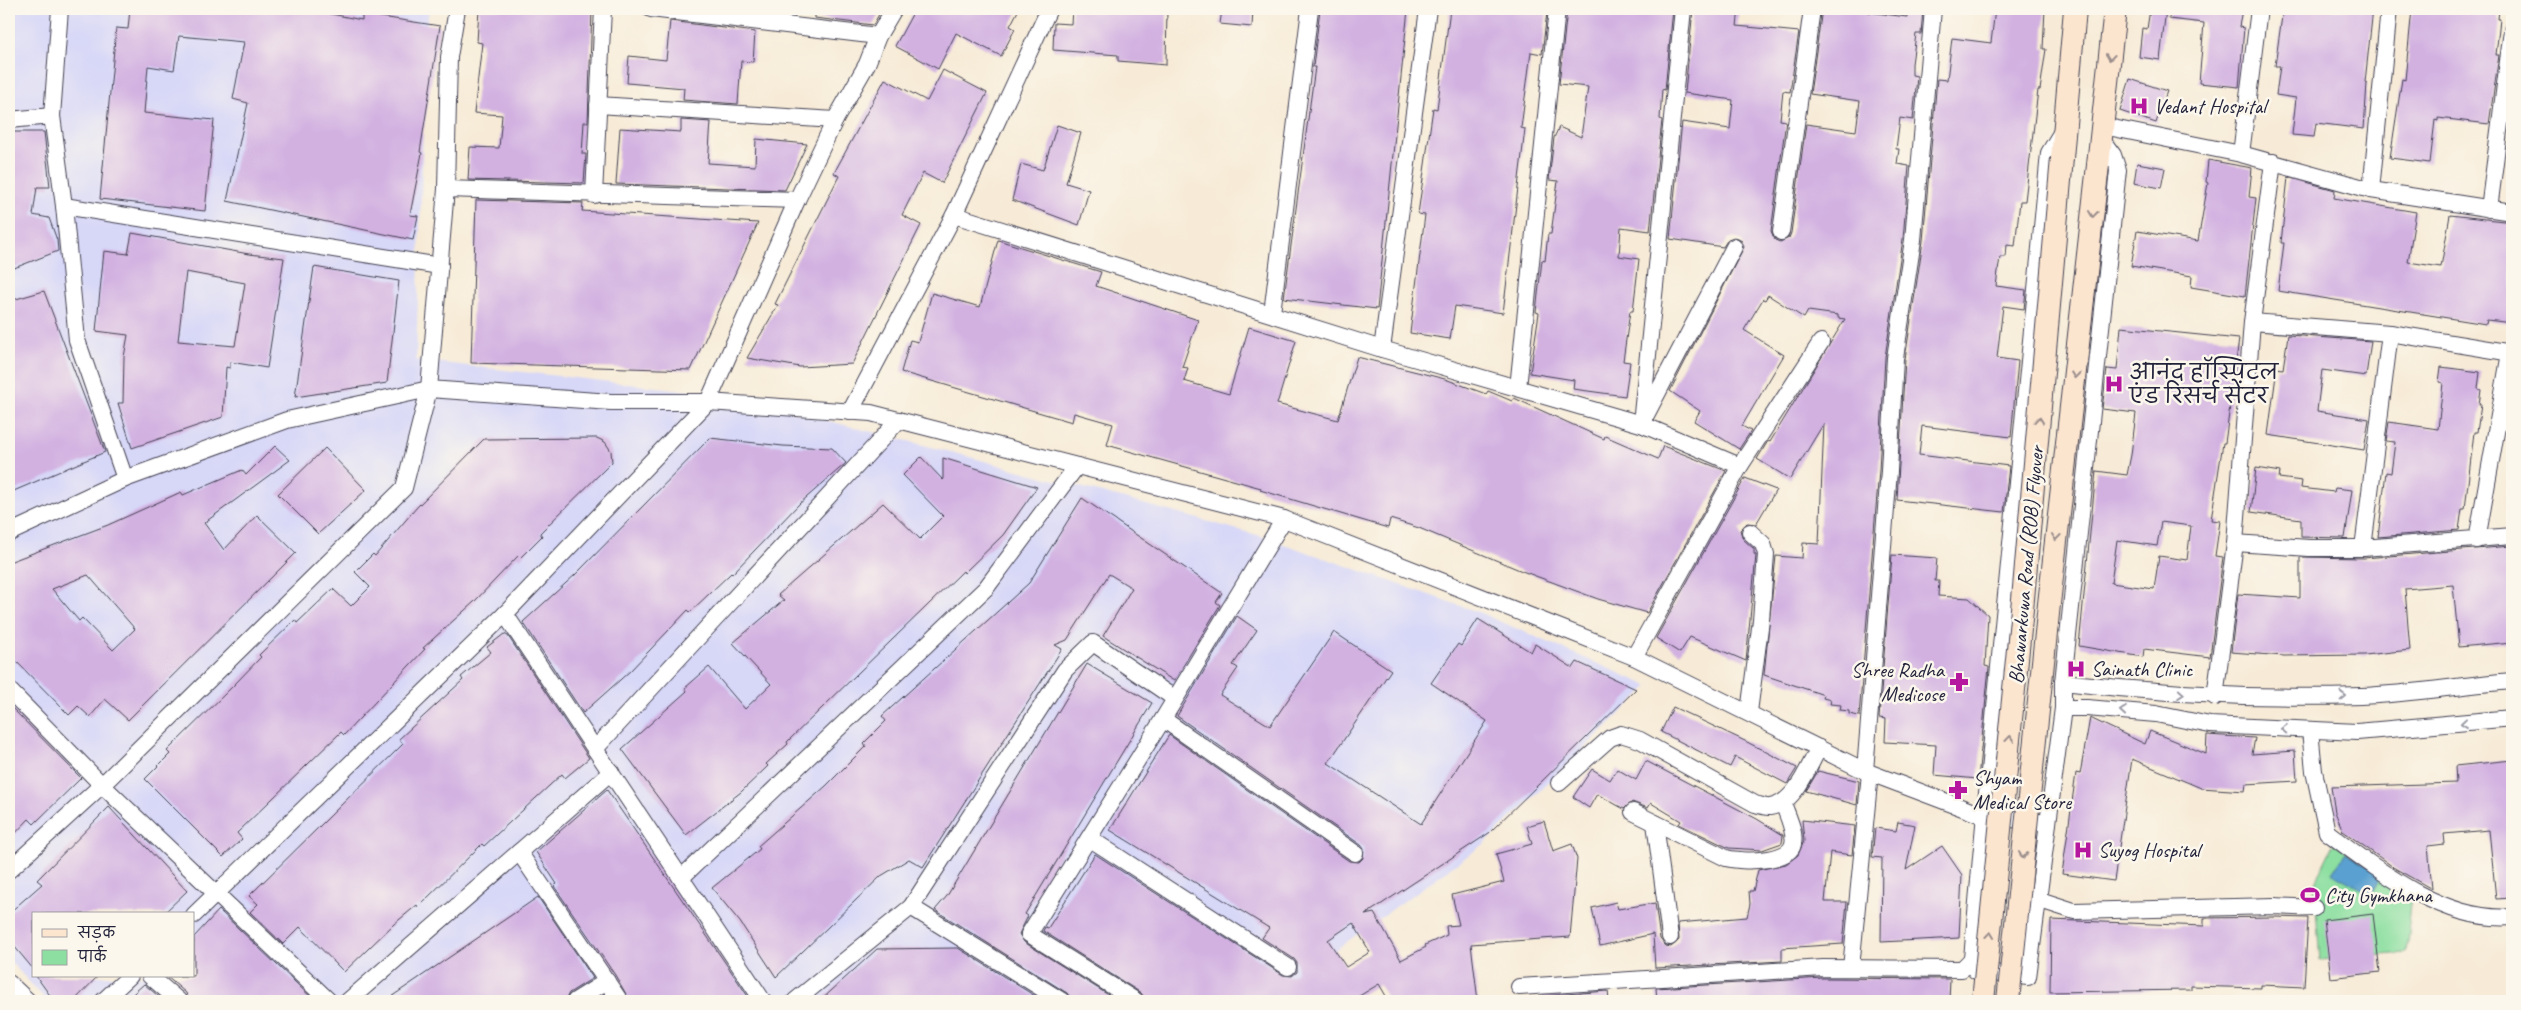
<svg xmlns="http://www.w3.org/2000/svg" width="2521" height="1010" viewBox="0 0 2521 1010" font-family="Caveat,'Playpen Sans Deva',sans-serif">
  <style>
    .built { fill: #d7d7f8; fill-rule: evenodd }
    .green { fill: #8cdfa0; stroke: #57806e }
    .water { fill: #5aa0d0; stroke: #3e6186 }
    .building { fill: #d2b1e1; fill-rule: evenodd }
    .lines { fill: none; stroke-linecap: round; stroke-linejoin: round }
    .street-casing { stroke: #424052; stroke-width: 18 }
    .secondary-casing { stroke: #424052; stroke-width: 24 }
    .street { stroke: #fff; stroke-width: 16 }
    .secondary { stroke: #fce5cf; stroke-width: 22 }
    .secondary-bridge-casing { stroke: #424052; stroke-width: 24; stroke-linecap: butt }
    .secondary-bridge { stroke: #fce5cf; stroke-width: 22 }
    .oneway { stroke: #9a8d8c }
    .oneway2 { stroke: #9c9ca7 }
    .labels { text-anchor: middle; stroke-width: 5; stroke-linejoin: round; paint-order: stroke }
    .poi-label { font-size: 21px; fill: #22223b; stroke: #fbf7ec; text-anchor: start }
    .street-label { font-size: 21px; fill: #22223b; stroke: #fbf7ec }
  </style>
  <rect width="100%" height="100%" fill="#fbf7ec"/>
  <filter id="ink" filterUnits="userSpaceOnUse"><feTurbulence type="fractalNoise" baseFrequency=".02" numOctaves="2"/><feDisplacementMap in="SourceGraphic" scale="10" xChannelSelector="R" yChannelSelector="G"/><feConvolveMatrix kernelMatrix="1 2 1 2 8 2 1 2 1" color-interpolation-filters="sRGB"/></filter>
  <filter id="wash" filterUnits="userSpaceOnUse"><feTurbulence type="fractalNoise" baseFrequency=".0096" numOctaves="4" result="noise"/><feDisplacementMap in="SourceGraphic" scale="20" xChannelSelector="R" yChannelSelector="G"/><feGaussianBlur stdDeviation="1.12" result="paint"/><feColorMatrix in="noise" values="0 0 0 0 0 0 0 0 0 0 0 0 0 0 0 0 0 1.4 0 .05"/><feComposite in="paint" operator="in"/></filter>
  <g filter="url(#wash)">
    <rect width="100%" height="100%" fill="#f7ebd7"/>
    <!-- built -->
    <path class="built" d="M 9,9 L 429,9 L 426,32 L 416,360 L 726,395 L 955,453 L 1261,536 L 1478,612 L 1649,686 L 1484,844 L 1307,970 L 1278,1001 L 47,1001 L 9,960 ZM 34,914 L 194,914 L 194,976 L 34,976 Z"/>
    <!-- green -->
    <polygon class="green" points="2334,843 2412,894 2406,953 2320,960 2314,884"/>
    <!-- water -->
    <polygon class="water" points="2346,852 2382,874 2371,894 2332,873"/>
    <g id="blocks">
      <!-- building -->
      <g class="building">
        <polygon points="130,9 306,9 362,20 362,14 440,26 420,152 422,153 410,215 418,216 413,240 227,201 248,103 233,99 244,42 179,36 174,70 148,66 144,113 214,120 205,211 100,199 116,28 128,29"/>
        <polygon points="479,9 592,9 588,122 584,122 582,154 586,154 584,183 468,180 470,147 499,148 502,115 474,113 482,43 477,42"/>
        <polygon points="815,9 882,9 873,25 815,18"/>
        <polygon points="915,9 1019,9 1010,26 1015,29 1001,56 956,33 938,69 895,46"/>
        <polygon points="1072,9 1167,9 1166,65 1118,61 1118,55 1053,50 1054,23 1071,24"/>
        <polygon points="1222,9 1253,9 1252,27 1220,24"/>
        <polygon points="1320,9 1408,9 1377,309 1284,298 1315,67 1313,67"/>
        <polygon points="1450,9 1524,9 1547,12 1542,54 1531,52 1521,128 1525,129 1503,313 1455,306 1450,339 1410,333 1425,215 1418,214 1433,108 1437,109"/>
        <polygon points="1582,9 1673,9 1665,90 1662,89 1660,119 1662,120 1650,231 1621,227 1619,256 1639,259 1633,311 1630,311 1623,361 1630,362 1625,396 1573,389 1574,380 1530,373 1539,313 1536,312 1542,260 1545,261 1548,234 1551,234 1558,181 1549,180 1554,138 1559,127 1581,137 1588,87 1559,84 1567,10 1582,12"/>
        <polygon points="1693,9 1739,9 1737,26 1799,32 1790,92 1783,91 1780,120 1786,121 1771,231 1775,240 1780,242 1789,238 1791,233 1806,124 1856,131 1860,101 1810,94 1822,9 1868,9 1868,12 1907,17 1907,9 1923,9 1921,34 1916,34 1912,64 1912,75 1917,76 1913,120 1900,118 1896,149 1899,149 1897,164 1909,166 1903,239 1885,357 1879,470 1859,716 1849,714 1849,711 1840,710 1841,705 1830,704 1831,700 1823,698 1824,695 1764,675 1776,556 1802,558 1803,543 1819,544 1824,423 1790,479 1757,459 1768,441 1770,442 1845,319 1838,318 1838,315 1808,311 1804,318 1768,295 1765,300 1763,299 1744,330 1784,355 1742,426 1751,431 1739,449 1694,421 1700,411 1670,391 1744,247 1742,241 1734,237 1728,239 1723,247 1670,239 1682,122 1730,129 1733,100 1685,93"/>
        <polygon points="1995,9 2045,9 2043,49 2046,49 2040,90 2038,90 2025,201 2020,201 2015,246 2007,245 2006,257 2000,257 1996,286 2026,290 2024,309 2003,306 1997,358 2018,361 2011,437 1922,426 1919,455 2009,466 2004,512 1897,500 1905,359 1923,241 1937,79 1947,80 1952,38 1991,43"/>
        <polygon points="2150,9 2166,9 2160,60 2139,57 2142,28 2147,29"/>
        <polygon points="2170,9 2242,9 2239,27 2244,28 2239,87 2199,83 2204,23 2169,19"/>
        <polygon points="2283,9 2373,9 2365,82 2367,83 2364,129 2316,123 2314,137 2292,135 2296,98 2276,95 2280,66 2275,66"/>
        <polygon points="2412,9 2499,9 2498,19 2500,19 2496,55 2499,55 2489,124 2438,118 2438,121 2435,120 2430,163 2390,158 2402,79 2405,80"/>
        <polygon points="670,21 755,32 753,62 741,61 738,104 683,100 684,88 627,83 629,56 666,60"/>
        <polygon points="943,70 987,93 942,183 923,173 902,215 921,225 852,364 800,367 747,358 778,305 775,304 839,176 834,173 885,79 927,101"/>
        <polygon points="2130,79 2167,91 2156,123 2120,111"/>
        <polygon points="681,120 711,122 708,163 755,166 756,139 807,144 785,190 616,184 620,128 681,132"/>
        <polygon points="1057,125 1081,133 1066,183 1089,190 1079,225 1012,200 1021,164 1043,170"/>
        <polygon points="13,132 44,132 50,187 37,187 33,215 49,218 57,240 58,251 9,270 9,214 15,212"/>
        <polygon points="2208,160 2252,168 2249,197 2256,198 2245,296 2191,287 2192,276 2131,266 2137,231 2198,241 2208,183 2206,182"/>
        <polygon points="2137,163 2165,168 2161,188 2134,183"/>
        <polygon points="2288,177 2335,190 2334,198 2416,212 2408,262 2441,267 2450,215 2512,222 2512,323 2487,320 2486,324 2278,291 2284,243 2281,243"/>
        <polygon points="476,200 583,203 582,211 758,223 691,370 471,363"/>
        <path d="M 132,233 L 249,254 L 284,258 L 267,368 L 230,362 L 230,368 L 226,367 L 223,417 L 132,448 L 118,403 L 123,403 L 124,357 L 128,335 L 96,331 L 104,251 L 128,254 ZM 186,272 L 245,283 L 235,346 L 178,341 Z"/>
        <polygon points="998,240 1101,272 1096,286 1198,320 1182,367 1188,368 1184,381 1229,394 1249,327 1296,341 1277,404 1338,420 1357,357 1445,379 1486,394 1488,391 1512,401 1514,398 1604,439 1605,436 1658,459 1663,446 1726,471 1647,613 1598,599 1522,571 1419,528 1390,519 1388,528 1260,490 1261,488 1107,445 1113,424 1074,413 1072,422 901,372 910,340 918,342 932,293 980,307"/>
        <polygon points="314,267 399,281 387,383 295,397"/>
        <polygon points="44,291 105,452 9,493 9,301"/>
        <path d="M 2121,327 L 2239,339 L 2225,443 L 2223,443 L 2211,520 L 2220,521 L 2215,556 L 2223,557 L 2210,657 L 2144,649 L 2143,657 L 2079,646 L 2096,471 L 2127,475 L 2131,455 L 2136,413 L 2102,409 L 2107,369 L 2117,370 ZM 2161,522 L 2191,526 L 2187,560 L 2159,556 L 2154,589 L 2111,583 L 2117,540 L 2157,546 Z"/>
        <polygon points="2288,335 2371,341 2366,376 2322,370 2317,411 2369,419 2364,450 2268,435 2277,368 2283,369"/>
        <polygon points="2441,367 2480,372 2478,389 2481,390 2479,405 2481,405 2477,432 2474,432 2465,509 2462,509 2459,530 2378,537 2386,472 2391,473 2395,442 2386,441 2389,422 2438,429 2443,383 2439,382"/>
        <polygon points="597,438 605,442 611,451 612,462 540,533 542,536 520,558 518,556 474,602 423,648 425,649 344,735 341,732 237,833 242,839 223,857 145,779 170,754 167,751 233,686 261,657 259,655 295,620 297,623 333,589 351,606 370,587 355,572 373,554 375,556 417,507 484,439"/>
        <polygon points="710,438 783,446 832,448 846,463 799,504 732,574 731,573 690,612 688,610 630,671 583,713 523,622 576,574"/>
        <path d="M 275,446 L 290,460 L 204,523 L 224,550 L 257,515 L 296,553 L 128,720 L 105,699 L 90,717 L 78,706 L 69,715 L 9,654 L 9,562 L 108,525 L 181,492 L 183,495 L 242,470 L 246,475 ZM 88,575 L 135,629 L 113,650 L 82,618 L 79,621 L 52,589 Z"/>
        <polygon points="325,448 366,490 318,534 278,494"/>
        <polygon points="921,457 943,480 943,458 1037,487 1003,535 964,573 963,571 787,742 788,744 766,764 768,766 741,792 686,835 622,749 687,691 685,688 709,667 745,709 771,684 733,643 784,600 778,595 883,503 920,539 943,516 903,475"/>
        <polygon points="2256,468 2280,472 2279,478 2302,481 2301,488 2334,492 2335,488 2352,490 2345,538 2301,537 2301,519 2251,512"/>
        <polygon points="1745,478 1776,490 1756,524 1747,523 1740,530 1743,539 1754,549 1754,554 1756,555 1746,661 1690,637 1680,653 1656,638"/>
        <polygon points="1082,498 1222,593 1216,602 1220,605 1174,681 1103,636 1132,588 1109,574 1067,640 1055,645 1062,649 923,867 909,859 881,876 776,977 740,922 712,888 760,849 758,846 826,786 866,746 864,743 886,721 882,716 1029,583"/>
        <polygon points="2512,546 2512,642 2459,647 2453,585 2405,589 2410,650 2365,655 2284,656 2231,652 2238,594 2300,598 2300,557 2364,558"/>
        <polygon points="1892,555 1937,558 1935,581 1939,581 1938,596 1969,598 1988,615 1985,666 1989,667 1978,779 1934,775 1936,745 1885,742 1886,719 1879,718"/>
        <path d="M 1237,616 L 1257,630 L 1233,665 L 1238,668 L 1220,695 L 1270,726 L 1334,632 L 1391,670 L 1328,763 L 1421,824 L 1487,721 L 1431,683 L 1458,644 L 1461,646 L 1478,619 L 1531,652 L 1535,644 L 1573,668 L 1577,662 L 1636,689 L 1489,833 L 1365,915 L 1374,913 L 1401,960 L 1426,947 L 1425,945 L 1447,935 L 1446,926 L 1459,925 L 1452,895 L 1504,882 L 1496,854 L 1532,844 L 1527,826 L 1544,821 L 1553,851 L 1572,844 L 1577,859 L 1570,937 L 1471,944 L 1478,1001 L 1389,1001 L 1379,984 L 1351,1001 L 1146,1001 L 1141,993 L 1043,931 L 1045,927 L 1048,928 L 1095,854 L 1283,975 L 1292,976 L 1297,972 L 1297,963 L 1294,959 L 1262,938 L 1269,928 L 1110,830 L 1169,735 L 1349,861 L 1359,862 L 1363,858 L 1364,849 L 1361,845 L 1177,716 ZM 1353,923 L 1370,952 L 1346,967 L 1328,940 Z"/>
        <polygon points="504,634 508,636 589,758 565,778 562,774 484,846 482,844 418,907 417,905 394,924 344,972 300,927 283,944 250,912 258,904 249,896 403,744 399,739 463,680 461,677 491,652 487,647"/>
        <polygon points="1087,664 1152,703 1025,914 1028,916 1019,934 1024,942 1118,1001 1072,1001 1067,993 935,910 947,896"/>
        <polygon points="9,705 81,778 34,824 29,819 9,840"/>
        <polygon points="1673,707 1747,742 1797,768 1787,784 1735,757 1730,767 1661,732"/>
        <polygon points="2090,718 2145,744 2150,731 2206,754 2207,735 2255,738 2252,754 2295,751 2297,781 2246,784 2245,791 2201,788 2132,759 2114,881 2062,874 2076,773 2080,774"/>
        <polygon points="2512,760 2512,898 2496,899 2489,830 2444,834 2445,844 2428,846 2432,889 2396,869 2343,831 2335,812 2331,787 2456,783 2455,766"/>
        <polygon points="1646,761 1757,819 1783,835 1782,843 1762,850 1729,848 1679,824 1681,821 1651,803 1648,808 1632,802 1624,809 1597,794 1589,808 1573,797 1592,769 1610,780 1617,769 1636,780"/>
        <polygon points="1818,771 1859,781 1857,805 1806,791"/>
        <polygon points="607,790 737,980 751,1001 630,1001 615,975 554,886 557,884 536,852"/>
        <polygon points="109,807 187,891 163,914 34,914 34,970 9,940 9,913 42,884 37,880"/>
        <polygon points="1802,820 1855,826 1852,855 1830,852 1825,902 1847,902 1843,944 1782,948 1782,961 1655,968 1653,934 1600,946 1592,908 1616,902 1618,909 1655,903 1660,939 1666,946 1671,947 1679,940 1678,923 1747,917 1750,904 1749,891 1753,891 1758,870 1786,864 1798,855 1804,841"/>
        <polygon points="1898,822 1915,825 1906,870 1942,846 1962,875 1959,938 1881,942 1882,858 1872,857 1875,828 1896,831"/>
        <polygon points="538,897 593,978 569,993 565,1001 385,1001"/>
        <polygon points="219,910 315,1001 189,1001 186,993 166,976 194,976 194,937"/>
        <polygon points="2373,914 2380,972 2331,978 2324,920"/>
        <polygon points="2275,917 2308,918 2304,987 2261,985 2261,988 2191,986 2191,990 2050,992 2051,920 2204,926 2204,918"/>
        <polygon points="958,948 1043,1001 820,1001 877,949"/>
        <polygon points="36,976 98,976 74,1001 54,1001"/>
        <polygon points="1823,978 1950,979 1949,1001 1657,1001 1656,988"/>
        <polygon points="144,984 164,1001 125,1001"/>
        <polygon points="1608,991 1609,1001 1542,1001 1542,996"/>
      </g>
    </g>
  </g>
  <g filter="url(#ink)">
    <use href="#blocks" fill-opacity="0" stroke="#424052" stroke-width="1"/>
    <g class="lines">
      <!-- street casing -->
      <g class="street-casing">
        <g id="street">
          <polyline points="60,9 52,116 64,206 77,340 125,479"/>
          <polyline points="651,9 878,36"/>
          <polyline points="598,105 835,120"/>
          <polyline points="9,120 52,116"/>
          <polyline points="2103,126 2241,154 2371,190 2512,212"/>
          <polyline points="2241,154 2259,9"/>
          <polyline points="446,189 797,200"/>
          <polyline points="2371,190 2389,9"/>
          <polyline points="594,195 603,9"/>
          <polyline points="64,206 440,266"/>
          <polyline points="2489,209 2512,30"/>
          <polyline points="954,215 1382,349 1641,424 1740,466"/>
          <polyline points="1781,232 1812,9"/>
          <polyline points="1272,313 1310,9"/>
          <polyline points="2252,322 2390,333 2512,353"/>
          <polyline points="1382,349 1428,9"/>
          <polyline points="1518,388 1557,9"/>
          <polyline points="850,412 954,215 1049,9"/>
          <polyline points="1646,415 1734,247"/>
          <polyline points="1641,424 1683,9"/>
          <polyline points="9,533 125,479 287,420 429,389 611,402 708,402 871,413 1284,519 1634,657 1865,771 1984,816 2048,823"/>
          <polyline points="2477,540 2510,353"/>
          <polyline points="2235,543 2309,548 2363,548 2512,536"/>
          <polyline points="2363,548 2390,333"/>
          <polyline points="505,614 763,1001"/>
          <polyline points="1634,657 1740,466 1821,342"/>
          <path d="M 2063,682 C 2162,694 2261,699 2361,696 C 2412,694 2462,685 2512,681"/>
          <polyline points="9,690 102,785 329,1001"/>
          <polyline points="2215,697 2235,543 2252,322 2273,162"/>
          <polyline points="2063,708 2087,708 2156,714 2210,725 2357,732 2512,718"/>
          <polyline points="1749,712 1761,620 1766,554 1763,544 1750,532"/>
          <polyline points="1163,719 1355,853"/>
          <path d="M 2310,730 L 2314,771 L 2327,832 C 2378,870 2445,923 2512,917"/>
          <polyline points="595,749 899,420"/>
          <polyline points="1865,771 1889,471 1895,358 1913,240 1933,9"/>
          <path d="M 1559,783 L 1610,738 L 1621,734 L 1640,740 L 1755,804 C 1760,805 1766,808 1770,807 C 1795,804 1808,767 1819,748"/>
          <path d="M 1633,812 L 1726,858 C 1741,862 1789,863 1793,844 C 1796,832 1787,815 1783,803"/>
          <polyline points="1655,823 1670,937"/>
          <polyline points="1089,838 1288,967"/>
          <polyline points="519,852 620,1001"/>
          <polyline points="9,870 102,785 404,488 429,389 446,189 449,57 457,9"/>
          <polyline points="681,878 986,588 1077,466"/>
          <polyline points="2037,899 2074,911 2274,906 2314,908"/>
          <polyline points="911,907 1062,1001"/>
          <polyline points="194,915 505,614 708,402 797,200 835,120 867,64 878,36 894,9"/>
          <polyline points="1851,968 1870,773"/>
          <polyline points="1976,971 2028,977 2063,708 2063,682 2118,170 2113,155 2101,139"/>
          <polyline points="150,976 179,1001"/>
          <polyline points="9,983 28,1001"/>
          <path d="M 1519,987 L 1823,968 L 1962,969 L 1972,959 C 1995,690 2024,422 2049,153 L 2063,130"/>
          <polyline points="103,1001 130,976"/>
          <polyline points="348,1001 611,772"/>
          <polyline points="575,1001 607,981"/>
          <polyline points="795,1001 911,907 1065,670 1093,643 1174,698"/>
          <polyline points="1136,1001 1029,934 1163,719 1284,519"/>
        </g>
      </g>
      <!-- secondary casing -->
      <g class="secondary-casing">
        <g id="secondary">
          <polyline points="2062,158 2075,9"/>
          <polyline points="2098,165 2115,9"/>
        </g>
      </g>
      <!-- street -->
      <use href="#street" class="street"/>
      <!-- secondary -->
      <use href="#secondary" class="secondary"/>
      <!-- secondary-bridge casing -->
      <g class="secondary-bridge-casing">
        <g id="secondary-bridge">
          <polyline points="1983,1001 2023,599 2062,158"/>
          <polyline points="2008,1001 2049,604 2098,165"/>
        </g>
      </g>
      <!-- secondary-bridge -->
      <use href="#secondary-bridge" class="secondary-bridge"/>
    </g>
    <!-- one-way arrows -->
    <defs><path id="oneway-chevron" d="M-2-3.5L2.5 0L-2 3.5" fill="none" stroke-width="1.6" stroke-linecap="round" stroke-linejoin="round" transform="scale(1.25)"/></defs>
    <g class="oneway">
      <use href="#oneway-chevron" transform="translate(2110 57) rotate(96)"/>
      <use href="#oneway-chevron" transform="translate(2093 214) rotate(96)"/>
      <use href="#oneway-chevron" transform="translate(2075 375) rotate(96)"/>
      <use href="#oneway-chevron" transform="translate(2039 420) rotate(-85)"/>
      <use href="#oneway-chevron" transform="translate(2056 537) rotate(96)"/>
      <use href="#oneway-chevron" transform="translate(2010 739) rotate(-84)"/>
      <use href="#oneway-chevron" transform="translate(2023 855) rotate(96)"/>
      <use href="#oneway-chevron" transform="translate(1990 935) rotate(-84)"/>
    </g>
    <g class="oneway2">
      <use href="#oneway-chevron" transform="translate(2181 694) rotate(4)"/>
      <use href="#oneway-chevron" transform="translate(2343 696) rotate(-1)"/>
      <use href="#oneway-chevron" transform="translate(2123 711) rotate(-175)"/>
      <use href="#oneway-chevron" transform="translate(2464 723) rotate(174)"/>
      <use href="#oneway-chevron" transform="translate(2284 729) rotate(-177)"/>
    </g>
  </g>
  <!-- icons -->
  <defs>
    <g id="hospital-bare" transform="scale(1.5)"><path d="M-5-5h3v3.5h4V-5h3V5h-3V1.5h-4V5h-3Z" fill="#b5179e" stroke="#fbf7ec" stroke-width="2.5" paint-order="stroke"/></g>
    <g id="pharmacy-bare" transform="scale(1.5)"><path d="M-2-6h4v4h4v4h-4v4h-4v-4h-4v-4h4Z" fill="#b5179e" stroke="#fbf7ec" stroke-width="2.5" paint-order="stroke"/></g>
    <g id="stadium-bare" transform="scale(1.5)"><path d="M0-5a6.5 5 0 1 0 0 10a6.5 5 0 1 0 0-10ZM-3.5-1.8h7v3.6h-7Z" fill="#b5179e" stroke="#fbf7ec" stroke-width="2.5" paint-order="stroke"/></g>
  </defs>
  <g fill-rule="evenodd">
    <use href="#hospital-bare" x="2139" y="106"/>
    <use href="#hospital-bare" x="2114" y="384"/>
    <use href="#hospital-bare" x="2076" y="669"/>
    <use href="#pharmacy-bare" x="1959" y="682"/>
    <use href="#pharmacy-bare" x="1958" y="790"/>
    <use href="#hospital-bare" x="2083" y="850"/>
    <use href="#stadium-bare" x="2310" y="895"/>
  </g>
  <g class="labels">
    <!-- poi labels -->
    <g class="poi-label">
      <text x="2154" y="113">Vedant Hospital</text>
      <text x="2129" y="379">आनंद हॉस्पिटल<tspan x="2129" dy="24">एंड रिसर्च सेंटर</tspan></text>
      <text x="2091" y="676">Sainath Clinic</text>
      <text x="1944" y="677" text-anchor="end">Shree Radha<tspan x="1944" dy="24">Medicose</tspan></text>
      <text x="1973" y="785">Shyam<tspan x="1973" dy="24">Medical Store</tspan></text>
      <text x="2098" y="857">Suyog Hospital</text>
      <text x="2325" y="902">City Gymkhana</text>
    </g>
    <!-- street labels -->
    <g class="street-label">
      <text transform="translate(2026 565) rotate(-85)" y="7">Bhawarkuwa Road (ROB) Flyover</text>
    </g>
  </g>
  <!-- margin -->
  <rect width="2521" height="1010" fill="none" stroke="#fbf7ec" stroke-width="30"/>
  <!-- legend -->
  <rect x="32" y="912" width="162" height="65" fill="#fbf7ec" stroke="#a4a2a5"/>
  <rect x="42" y="929" width="25" height="8" fill="#fce5cf" stroke="#a4a2a5"/>
  <text x="78" y="938" font-size="15" fill="#22223b">सड़क</text>
  <rect x="42" y="950" width="25" height="15" fill="#8cdfa0" stroke="#a4a2a5"/>
  <text x="78" y="962" font-size="15" fill="#22223b">पार्क</text>
</svg>
